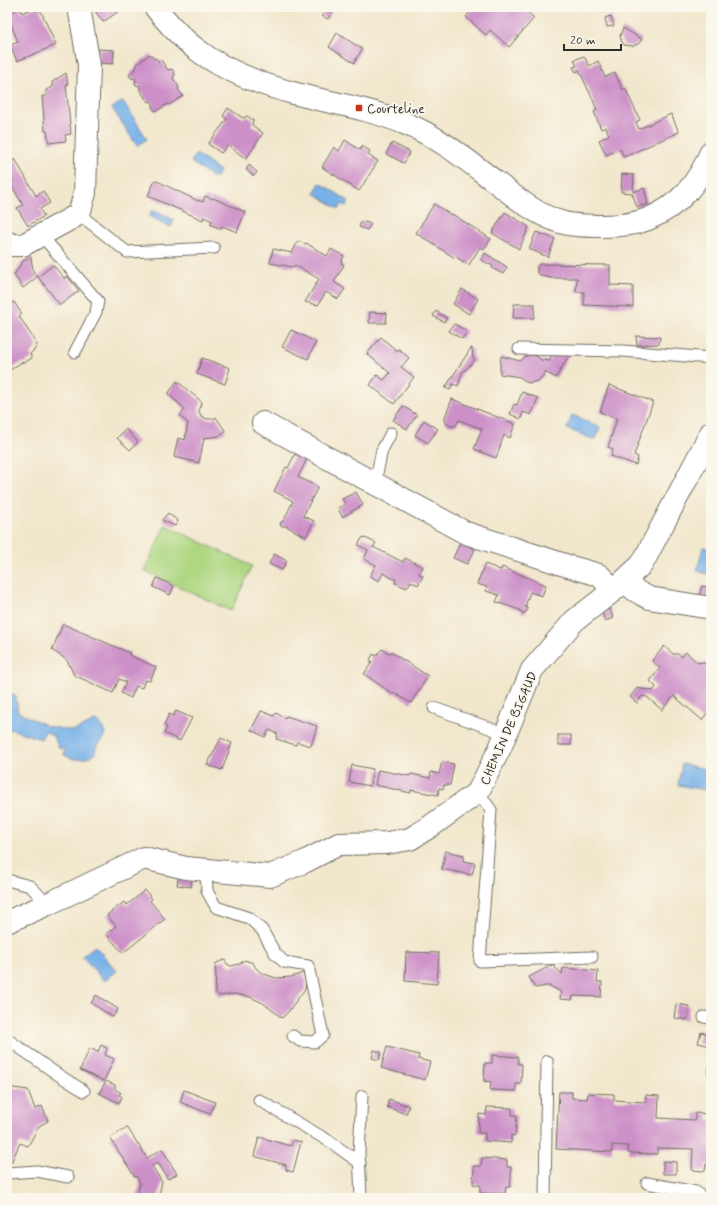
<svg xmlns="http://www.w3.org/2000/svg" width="718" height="1205" viewBox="0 0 718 1205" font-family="Mynerve,sans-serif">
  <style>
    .green { fill: #aed782; stroke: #6c8156 }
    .water { fill: #79b2e9; stroke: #526e8a }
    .building { fill: #cc8fc8 }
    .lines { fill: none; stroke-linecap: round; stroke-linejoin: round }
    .service-casing { stroke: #706d63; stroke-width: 13 }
    .minor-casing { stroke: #706d63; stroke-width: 24 }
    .tertiary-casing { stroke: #706d63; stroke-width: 24 }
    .service { stroke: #fff; stroke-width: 11 }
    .minor { stroke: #fff; stroke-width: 22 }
    .tertiary { stroke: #fff; stroke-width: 22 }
    .poi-dot { fill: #c8321e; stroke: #fbf7ec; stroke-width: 1.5 }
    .labels { text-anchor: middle; stroke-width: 3.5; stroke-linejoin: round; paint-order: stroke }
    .poi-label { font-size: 13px; fill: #2b2b2b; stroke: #fbf7ec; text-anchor: start }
    .street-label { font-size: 13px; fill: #2b2b2b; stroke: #fbf7ec }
  </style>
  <rect width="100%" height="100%" fill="#fbf7ec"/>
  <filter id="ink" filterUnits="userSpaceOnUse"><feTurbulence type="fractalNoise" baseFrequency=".025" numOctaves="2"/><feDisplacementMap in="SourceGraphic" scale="8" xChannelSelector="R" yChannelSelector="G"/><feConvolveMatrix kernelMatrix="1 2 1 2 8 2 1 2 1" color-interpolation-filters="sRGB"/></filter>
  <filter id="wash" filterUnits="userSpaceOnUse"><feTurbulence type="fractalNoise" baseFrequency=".012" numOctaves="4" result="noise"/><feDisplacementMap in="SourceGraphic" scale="16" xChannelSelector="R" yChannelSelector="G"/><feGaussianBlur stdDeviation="0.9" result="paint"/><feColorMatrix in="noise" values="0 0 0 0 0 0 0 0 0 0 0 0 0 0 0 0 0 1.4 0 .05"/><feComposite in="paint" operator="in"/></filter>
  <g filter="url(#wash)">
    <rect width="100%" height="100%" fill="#f1e7cc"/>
    <!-- green -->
    <polygon class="green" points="165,525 252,566 231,611 145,571"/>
    <!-- water -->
    <g class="water">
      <polygon points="123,101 147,139 137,146 112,108"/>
      <polygon points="196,154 220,171 215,179 191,162"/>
      <polygon points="320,183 349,201 346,206 342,204 339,209 314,193"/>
      <polygon points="152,210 174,220 171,227 149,216"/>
      <polygon points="572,415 600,427 595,440 567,429"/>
      <polygon points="703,547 711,549 711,575 697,571"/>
      <path d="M 11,694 L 16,697 L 18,712 L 47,726 L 74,731 L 95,721 L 101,724 L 105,734 L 102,740 L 97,745 L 94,755 C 81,760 76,761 64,755 L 65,748 L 60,749 L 52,735 L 45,731 L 41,739 L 7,728 L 7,696 Z"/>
      <polygon points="682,764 711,770 711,791 678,785"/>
      <polygon points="95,946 117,971 104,981 82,956"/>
    </g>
    <g id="blocks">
      <!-- building -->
      <g class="building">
        <polygon points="36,7 39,7 56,45 17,61 10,45 18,42 7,14 20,8 22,13"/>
        <polygon points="92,7 125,7 103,22"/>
        <polygon points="326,7 334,7 328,19 322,16"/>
        <polygon points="480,7 526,7 524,9 534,18 509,47 490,30 486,35 466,17 473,8 477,11"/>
        <polygon points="611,16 614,26 607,27 605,18"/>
        <polygon points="623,28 642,39 641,41 638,44 633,46 624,45 621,40 620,36"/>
        <polygon points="337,33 362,49 354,63 329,47"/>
        <polygon points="99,49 114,50 113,64 98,63"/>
        <polygon points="150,54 154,59 156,58 159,62 161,60 168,70 171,69 173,70 175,74 173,78 179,87 178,89 183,96 169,105 168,104 158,110 155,111 152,107 153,104 153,102 150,101 148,102 140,90 140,86 136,85 135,83 136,79 131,78 129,75 137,67 136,65"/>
        <polygon points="584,56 589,66 598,61 605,77 615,73 623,90 625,88 640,120 636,122 639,129 671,114 679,132 624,157 620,149 606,155 599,140 609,135 606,127 601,129 594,112 597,110 593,100 579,70 576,72 573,67 577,66 574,60"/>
        <polygon points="66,73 68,85 66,85 71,134 65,135 66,141 49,143 47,131 45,131 42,96 46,96 46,90 53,87 52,82"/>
        <polygon points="228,108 243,118 247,116 253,120 252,125 263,133 246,159 228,145 221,153 208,144 227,119 223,116"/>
        <polygon points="345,140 360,150 362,146 370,151 368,155 378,161 359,191 322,167 334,147 339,151"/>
        <polygon points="392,143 410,152 404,163 386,154"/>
        <polygon points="15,159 36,196 43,191 50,203 40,209 44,216 28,226 17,208 23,205 10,183 13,181 8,172 9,164"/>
        <polygon points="249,165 257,172 254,176 246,170"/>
        <polygon points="622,174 634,175 633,192 644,188 648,204 637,207 632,193 621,192"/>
        <polygon points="155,180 198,201 198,200 203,202 205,196 212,199 213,198 245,212 237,232 222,226 221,229 210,224 212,221 204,217 203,220 148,196"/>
        <polygon points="434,204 451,215 452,214 491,239 484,249 480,247 469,265 456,257 455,258 416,233"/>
        <polygon points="505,212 529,227 519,249 492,233"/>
        <polygon points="361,221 371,224 367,230 359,227"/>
        <polygon points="536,232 555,239 548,257 529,249"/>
        <polygon points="709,238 711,238 711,254 710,254"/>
        <polygon points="298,241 305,244 306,243 327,256 331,249 344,256 341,263 344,265 334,282 345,289 338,299 326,292 318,305 305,302 319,279 295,265 293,267 270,263 273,249 292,253"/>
        <polygon points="485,253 507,267 503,274 492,268 493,266 481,260"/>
        <polygon points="31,257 33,271 37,277 23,288 14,275 23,261"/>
        <polygon points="539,264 610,265 610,285 633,286 633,307 584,305 584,292 576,292 577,278 551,278 542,276 537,273 537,267"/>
        <polygon points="53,265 64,278 67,276 79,291 60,305 38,277"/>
        <polygon points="462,289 478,299 469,314 453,304"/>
        <polygon points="7,298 11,304 14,302 22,314 19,316 35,341 37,346 35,349 30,354 32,358 24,363 22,362 7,372"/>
        <polygon points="514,304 535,304 534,318 513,318"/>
        <polygon points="436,311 447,318 444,322 433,316"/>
        <polygon points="370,312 387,313 386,323 369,323"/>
        <polygon points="454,324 467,331 462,339 449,331"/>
        <polygon points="291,330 316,342 308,359 282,347"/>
        <polygon points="636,336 660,337 659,344 637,345"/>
        <polygon points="381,337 397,351 399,349 409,358 401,367 414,377 394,404 370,385 377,375 384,380 390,373 367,354"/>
        <polygon points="471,348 472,348 473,358 475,360 462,373 458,386 453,384 450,390 445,388"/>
        <polygon points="552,352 570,353 556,378 545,372 543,376 538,381 530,383 526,382 520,377 500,374 500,364 501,356 520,361 526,356 532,355 536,356 541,360 550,361"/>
        <polygon points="202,358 230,368 225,384 197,374"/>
        <polygon points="177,381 202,402 199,408 199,411 201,416 207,419 213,419 216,417 226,432 219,436 204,438 199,463 174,457 178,438 185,440 188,423 180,416 185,409 168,394"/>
        <polygon points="609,385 653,402 634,455 638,457 636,465 611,456 613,449 608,447 617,419 600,412"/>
        <polygon points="522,392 538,398 531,415 523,412 521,419 510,414 514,404 517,405"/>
        <polygon points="452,399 515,424 510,438 504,435 496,458 474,449 482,429 459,420 457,424 455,426 450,426 446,423 445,421 445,417"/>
        <polygon points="403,406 417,415 407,429 393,420"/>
        <polygon points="424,420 438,429 428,443 415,435"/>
        <polygon points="126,429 138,442 130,450 117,438"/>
        <polygon points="295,454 307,459 298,477 318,487 303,516 314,521 306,537 286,526 281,526 280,523 284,520 293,501 274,491 286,467 288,468"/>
        <polygon points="356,492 363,505 342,517 338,508 345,504 342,499"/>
        <polygon points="168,513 178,521 175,526 162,520"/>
        <polygon points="363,537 376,543 373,547 403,562 405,558 423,567 419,574 423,576 418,585 411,581 407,588 395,583 396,580 383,573 379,581 370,576 376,565 364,559 368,550 358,545"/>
        <polygon points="461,541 475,550 467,564 453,558"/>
        <polygon points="274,554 287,561 282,570 269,564"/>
        <polygon points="485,564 501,570 502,567 546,585 542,596 530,592 525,607 527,607 527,611 525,613 522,613 520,610 496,602 499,595 486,591 487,587 477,584"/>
        <polygon points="157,578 174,586 170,595 153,587"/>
        <polygon points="702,586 711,588 711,599 699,597"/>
        <polygon points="610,609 613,618 605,621 602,612"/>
        <polygon points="63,624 130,653 129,655 156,667 150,681 145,680 142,688 136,686 131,698 121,693 126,682 119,679 113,693 74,675 68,662 64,658 52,650"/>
        <polygon points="664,646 673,654 678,654 682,657 686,652 698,663 702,662 705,664 711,658 711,708 702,720 674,696 662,710 647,697 642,696 637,703 630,697 637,688 653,691 656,687 650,681 660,668 652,661"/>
        <polygon points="382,649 389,653 391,652 428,676 411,703 394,693 393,694 364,674 372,662 370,660 373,654 376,656"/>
        <polygon points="176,711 192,718 180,741 164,733 167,727 164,725 169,714 173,716"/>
        <polygon points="261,711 274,716 276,713 285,718 286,716 317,726 311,746 297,742 296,745 276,739 278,734 269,730 265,737 251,730"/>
        <rect x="558" y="735" width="13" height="10"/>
        <polygon points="221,738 232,743 222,770 207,765"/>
        <polygon points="442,762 454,764 450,785 444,785 443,789 439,788 438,795 411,790 411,793 375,785 378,770 410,776 411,774 430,778 431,772 439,774"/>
        <polygon points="352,765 373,769 370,786 349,782"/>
        <polygon points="445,851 464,855 463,861 475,863 472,875 442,869"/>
        <polygon points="179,874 192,877 191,887 177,885"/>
        <polygon points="145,890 152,899 150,901 165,919 123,953 106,934 116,926 107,915 124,902 127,905"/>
        <polygon points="406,952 439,953 437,984 405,981"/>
        <polygon points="225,960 227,964 231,966 239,964 245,960 253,963 256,968 260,972 267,975 276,978 291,977 303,973 306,981 305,989 288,1012 282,1018 263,1003 250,997 234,994 220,996 215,992 216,975 215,964 221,961"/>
        <polygon points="552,965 562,974 563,968 598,971 597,982 602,982 601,997 573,996 572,1000 560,999 561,992 550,986 546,986 535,988 529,977"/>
        <polygon points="96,995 118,1009 113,1017 91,1003"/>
        <polygon points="676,1004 689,1006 687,1020 674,1018"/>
        <polygon points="701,1032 711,1035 711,1046 698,1043"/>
        <polygon points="101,1045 107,1048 105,1055 114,1059 104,1081 80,1070 90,1048 98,1052"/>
        <polygon points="387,1047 419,1055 418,1059 430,1062 425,1080 381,1068"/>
        <polygon points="374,1050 381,1052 379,1060 372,1058"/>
        <polygon points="492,1055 518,1057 518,1064 522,1064 521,1084 516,1084 516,1091 490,1090 491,1082 484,1081 485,1063 492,1063"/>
        <polygon points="711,1061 711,1075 707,1073"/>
        <polygon points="106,1081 115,1085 115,1089 121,1093 119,1095 122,1097 119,1103 99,1093"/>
        <polygon points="7,1087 28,1090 35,1109 42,1106 48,1121 39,1126 28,1146 20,1143 11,1163 7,1161 7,1127 11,1119 7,1115"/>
        <polygon points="184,1090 215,1102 210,1114 180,1102"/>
        <polygon points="559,1092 572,1092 572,1098 587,1099 588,1093 614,1094 614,1100 646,1102 646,1095 659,1096 658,1118 695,1120 695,1113 708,1114 708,1120 711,1120 711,1165 706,1164 705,1171 692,1170 693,1149 657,1148 657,1154 628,1153 628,1146 612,1145 612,1152 556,1149"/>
        <polygon points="389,1099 409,1106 406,1114 387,1107"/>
        <polygon points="487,1107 512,1108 512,1115 517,1115 515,1136 511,1135 511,1143 485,1141 485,1133 478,1133 479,1114 486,1115"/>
        <polygon points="127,1127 147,1158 162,1149 177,1174 168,1179 158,1163 152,1166 162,1182 158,1198 137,1198 140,1183 136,1176 135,1177 110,1138"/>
        <polygon points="259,1137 291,1146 293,1140 301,1142 293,1172 286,1170 286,1165 254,1156"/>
        <polygon points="482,1158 507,1160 507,1167 511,1167 511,1177 510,1187 506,1187 505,1194 480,1193 480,1185 473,1184 474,1166 481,1166"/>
        <polygon points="663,1161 676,1162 676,1174 663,1174"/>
      </g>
    </g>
  </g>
  <g filter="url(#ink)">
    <use href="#blocks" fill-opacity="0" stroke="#706d63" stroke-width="1"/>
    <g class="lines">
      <!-- service casing -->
      <g class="service-casing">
        <g id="service">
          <polyline points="79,214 127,252 214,248"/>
          <polyline points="41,235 98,301 96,312 75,352"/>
          <polyline points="519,349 623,351 711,358"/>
          <polyline points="375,483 382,450 391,433"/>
          <polyline points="434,708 506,734"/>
          <polyline points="478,792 491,810 480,961 592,957"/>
          <polyline points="206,870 207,891 216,907 249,918 262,930 275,953 284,962 308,966 323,1035 315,1042 300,1041 293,1036"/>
          <polyline points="7,880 30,886 48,904"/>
          <polyline points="704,1017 711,1018"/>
          <polyline points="7,1039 57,1074 84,1091"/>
          <polyline points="259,1100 329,1141 360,1163"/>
          <polyline points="7,1173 37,1171 68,1177"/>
          <polyline points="647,1183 696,1192 702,1198"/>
          <polyline points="361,1198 359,1153 362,1096"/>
          <polyline points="545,1198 547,1061"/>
        </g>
      </g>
      <!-- minor casing -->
      <g class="minor-casing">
        <g id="minor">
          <polyline points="7,242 12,245 23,245 79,214 85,193 89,65 79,7"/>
          <polyline points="263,423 466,533 568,566 599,575 614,590"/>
          <polyline points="624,581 636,591 649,598 711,608"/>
          <polyline points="7,922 48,904 144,858 186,868 270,876 304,862 339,844 387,843 410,839 431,826 478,792 500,748 532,670 574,621 614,590 642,564 711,433"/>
        </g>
      </g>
      <!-- tertiary casing -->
      <g class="tertiary-casing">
        <path id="tertiary" d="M 155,7 C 167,22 180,37 196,49 C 223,70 260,84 293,93 C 330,103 368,108 404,123 C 438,136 468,161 497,183 C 516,198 540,217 564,223 C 576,226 590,226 603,226 C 618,226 633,225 648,219 C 679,206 698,184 711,152"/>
      </g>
      <!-- service -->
      <use href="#service" class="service"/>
      <!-- minor -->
      <use href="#minor" class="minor"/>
      <!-- tertiary -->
      <use href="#tertiary" class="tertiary"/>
    </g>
  </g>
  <!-- markers -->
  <rect class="poi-dot" x="355" y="104" width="8" height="8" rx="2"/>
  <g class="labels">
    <!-- poi labels -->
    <g class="poi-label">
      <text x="367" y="113">Courteline</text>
    </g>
    <!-- street labels -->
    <g class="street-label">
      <text transform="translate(508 728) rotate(-66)" y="5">CHEMIN DE BIGAUD</text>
    </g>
  </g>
  <!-- margin -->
  <rect width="718" height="1205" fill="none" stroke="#fbf7ec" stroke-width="24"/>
  <!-- scale -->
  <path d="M564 44v6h57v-6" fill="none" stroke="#2b2b2b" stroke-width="2"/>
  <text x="570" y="44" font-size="12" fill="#2b2b2b" stroke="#fbf7ec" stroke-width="3" paint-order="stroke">20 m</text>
</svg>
